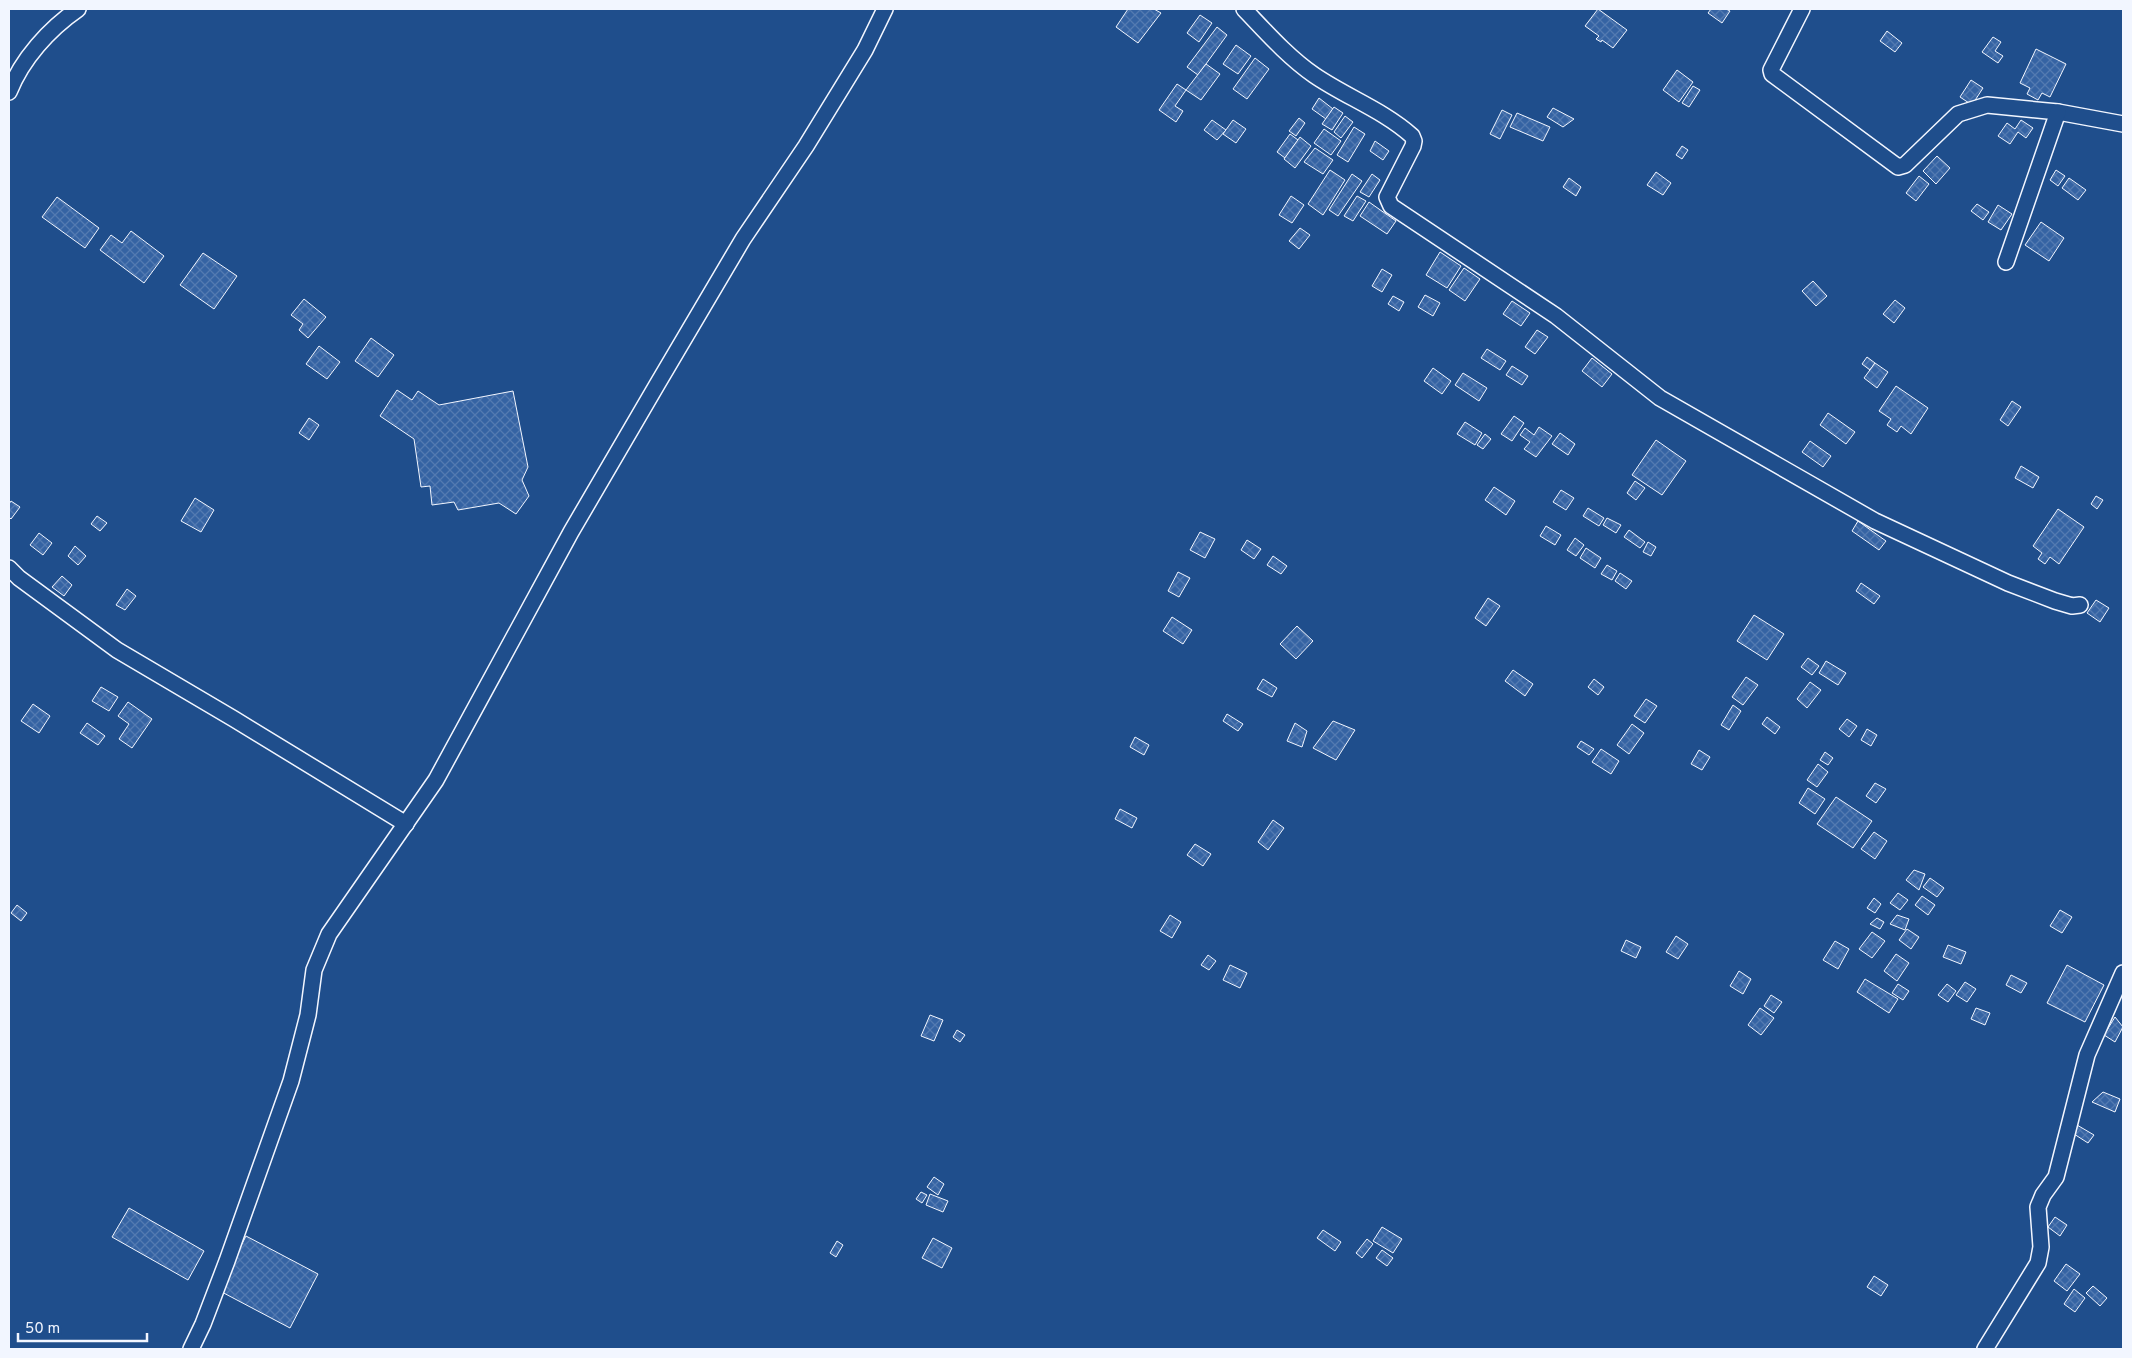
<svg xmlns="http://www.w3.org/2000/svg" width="2132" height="1358" viewBox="0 0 2132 1358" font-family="Overpass,sans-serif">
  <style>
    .building { fill: url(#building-cross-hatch); stroke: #f2f6ff }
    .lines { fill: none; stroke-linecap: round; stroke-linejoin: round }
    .street-casing { stroke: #f2f6ff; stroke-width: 18 }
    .street { stroke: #1f4e8c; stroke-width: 15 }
  </style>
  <defs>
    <pattern id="building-cross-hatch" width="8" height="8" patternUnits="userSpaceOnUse" patternTransform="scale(1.25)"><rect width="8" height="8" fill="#3563a3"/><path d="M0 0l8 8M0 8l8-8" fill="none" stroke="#537ab1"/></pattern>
  </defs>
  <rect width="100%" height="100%" fill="#1f4e8c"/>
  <!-- building -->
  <g class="building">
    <polygon points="1128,9 1154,9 1161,13 1138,43 1116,27"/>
    <polygon points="1598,9 1627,30 1613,48 1602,40 1601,42 1596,39 1599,36 1585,26"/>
    <polygon points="1711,9 1726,9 1730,11 1722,23 1708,13"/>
    <polygon points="1200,15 1212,23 1199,42 1187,33"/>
    <polygon points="1217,27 1227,35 1198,75 1187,67"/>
    <polygon points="1887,31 1902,43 1895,52 1880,41"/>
    <polygon points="1993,37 2001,42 1995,51 2003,56 1998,63 1982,52"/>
    <polygon points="1236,45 1251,56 1238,74 1223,64"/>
    <polygon points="2036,49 2066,64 2050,97 2042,93 2038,100 2027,94 2030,88 2020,83"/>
    <polygon points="1255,58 1269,69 1247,99 1233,89"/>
    <polygon points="1206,64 1220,74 1201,100 1186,90"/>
    <polygon points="1677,70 1693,82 1679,102 1663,90"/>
    <polygon points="1971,80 1983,88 1972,105 1960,97"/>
    <polygon points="1177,84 1186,90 1175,106 1183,111 1176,122 1159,110"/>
    <polygon points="1693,86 1700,90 1689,107 1682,103"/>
    <polygon points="1319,98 1333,109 1326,119 1312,109"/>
    <polygon points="1334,107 1343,113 1332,130 1322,124"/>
    <polygon points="1553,108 1574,119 1563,127 1547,117"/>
    <polygon points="1502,110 1512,115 1500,139 1490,134"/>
    <polygon points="1517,113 1550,127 1543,141 1510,127"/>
    <polygon points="1345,116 1353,122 1341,138 1334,132"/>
    <polygon points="1299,118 1305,123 1296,136 1289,131"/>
    <polygon points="1212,120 1226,130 1217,140 1204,130"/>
    <polygon points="1233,120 1246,129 1236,143 1223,134"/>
    <polygon points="2021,120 2033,128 2026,138 2018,132 2010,144 1998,136 2007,123 2015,129"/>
    <polygon points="1354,127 1365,134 1348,162 1337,155"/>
    <polygon points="1324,129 1341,141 1331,155 1314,143"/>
    <polygon points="1290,134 1298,140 1285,158 1277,152"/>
    <polygon points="1300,137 1311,146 1295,168 1284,159"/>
    <polygon points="1375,141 1389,151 1383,160 1370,151"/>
    <polygon points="1682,146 1688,150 1682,159 1676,155"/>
    <polygon points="1315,148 1333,160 1323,174 1304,162"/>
    <polygon points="1937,156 1950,168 1936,184 1923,171"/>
    <polygon points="1330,170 1345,180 1323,215 1308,204"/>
    <polygon points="2056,170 2065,176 2058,186 2050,180"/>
    <polygon points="1656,172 1671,183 1663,195 1647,185"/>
    <polygon points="1352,174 1362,181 1338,216 1329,210"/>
    <polygon points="1372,174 1380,180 1369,197 1360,192"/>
    <polygon points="1919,176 1929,184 1916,201 1906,193"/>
    <polygon points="1569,178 1581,187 1576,196 1563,187"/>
    <polygon points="2069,178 2086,190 2078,200 2062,188"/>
    <polygon points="1291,196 1304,205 1292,223 1279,215"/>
    <polygon points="1357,196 1366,201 1353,221 1344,216"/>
    <polygon points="57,197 99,228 85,248 42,217"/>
    <polygon points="1369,202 1396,221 1387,234 1360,216"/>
    <polygon points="1977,204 1989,212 1983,220 1971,211"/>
    <polygon points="1998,205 2012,214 2001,230 1988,222"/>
    <polygon points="2041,222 2064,238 2049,261 2025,245"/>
    <polygon points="1300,228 1310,235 1299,249 1289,241"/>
    <polygon points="131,231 164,256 144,283 100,250 111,235 122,243"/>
    <polygon points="1440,252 1461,266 1447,288 1426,275"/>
    <polygon points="203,253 237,276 214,309 180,285"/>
    <polygon points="1464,268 1480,279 1465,301 1449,290"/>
    <polygon points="1382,269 1392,275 1382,292 1372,286"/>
    <polygon points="1813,281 1827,296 1816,306 1802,291"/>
    <polygon points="1425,295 1440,303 1433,316 1418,307"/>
    <polygon points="1393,296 1404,302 1399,311 1388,304"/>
    <polygon points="304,299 326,317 308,338 299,330 303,324 291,315"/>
    <polygon points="1895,300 1905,308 1894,323 1883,314"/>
    <polygon points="1512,301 1530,313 1521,326 1503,314"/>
    <polygon points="1537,330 1548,337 1535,354 1525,347"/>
    <polygon points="371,338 394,355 378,377 355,361"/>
    <polygon points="319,346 340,362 327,379 306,364"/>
    <polygon points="1487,349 1506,361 1500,370 1481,358"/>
    <polygon points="1867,357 1875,363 1870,370 1862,364"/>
    <polygon points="1592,358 1612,374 1602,387 1582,371"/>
    <polygon points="1875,363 1888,372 1877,388 1864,378"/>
    <polygon points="1512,366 1528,376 1522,385 1506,375"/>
    <polygon points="1433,368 1451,381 1442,394 1424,381"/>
    <polygon points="1463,373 1487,388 1479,401 1455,385"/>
    <polygon points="1896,386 1928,408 1911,434 1901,426 1897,432 1887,425 1891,419 1879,411"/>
    <polygon points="397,390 412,400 418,391 439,405 513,391 528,467 522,480 529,496 516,514 499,503 458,510 454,502 432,505 430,486 421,487 414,439 380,416"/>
    <polygon points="2012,401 2021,407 2008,426 2000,420"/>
    <polygon points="1828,413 1855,432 1846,444 1820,425"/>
    <polygon points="1514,416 1524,423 1512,441 1501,434"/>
    <polygon points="309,418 319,425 309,440 299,433"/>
    <polygon points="1465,422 1482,433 1475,445 1457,434"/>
    <polygon points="1539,427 1552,436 1536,457 1524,449 1530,442 1520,435 1525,428 1534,435"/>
    <polygon points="1560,433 1575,444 1568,455 1552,444"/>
    <polygon points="1485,434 1491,439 1483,449 1477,445"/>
    <polygon points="1656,440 1686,461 1662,495 1632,475"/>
    <polygon points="1810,441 1831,456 1823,467 1802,452"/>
    <polygon points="2021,466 2039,477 2033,488 2015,478"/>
    <polygon points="1635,481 1645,488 1636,500 1627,493"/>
    <polygon points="1494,487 1515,501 1506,515 1485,500"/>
    <polygon points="1561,490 1574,498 1566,510 1553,502"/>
    <polygon points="2096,496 2103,500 2097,509 2091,504"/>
    <polygon points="195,498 214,510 201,532 181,521"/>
    <polygon points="11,501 20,507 11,519 9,517 9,504"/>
    <polygon points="1588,508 1604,518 1599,526 1583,516"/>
    <polygon points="2058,509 2084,527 2059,564 2050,557 2045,564 2038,559 2042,553 2033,546"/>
    <polygon points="97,516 107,523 100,531 91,524"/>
    <polygon points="1607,518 1621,525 1616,533 1603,525"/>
    <polygon points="1858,521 1886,541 1879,550 1852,531"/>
    <polygon points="1546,526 1561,535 1555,545 1540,536"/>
    <polygon points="1629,530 1645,542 1640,548 1624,537"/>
    <polygon points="1200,532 1215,539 1205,558 1190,550"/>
    <polygon points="39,533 52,543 43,555 30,545"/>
    <polygon points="1575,538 1584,545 1576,556 1567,550"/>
    <polygon points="1247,540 1261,549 1254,559 1241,550"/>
    <polygon points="1648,542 1656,547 1651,556 1643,552"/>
    <polygon points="75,546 86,556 78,565 68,556"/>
    <polygon points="1586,548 1601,558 1595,568 1580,558"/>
    <polygon points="1273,556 1287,566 1281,574 1267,565"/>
    <polygon points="1607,565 1617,571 1612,580 1601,574"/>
    <polygon points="1178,572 1190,578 1179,597 1168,591"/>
    <polygon points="1620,573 1632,581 1626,589 1615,581"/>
    <polygon points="62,576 72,585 64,596 52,587"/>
    <polygon points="1861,583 1880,596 1874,604 1856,591"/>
    <polygon points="127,589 136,596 125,610 116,605"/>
    <polygon points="1488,598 1500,606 1486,626 1475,618"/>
    <polygon points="2096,600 2109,608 2100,622 2087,613"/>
    <polygon points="1754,615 1784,634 1767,660 1737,641"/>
    <polygon points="1172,617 1192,630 1183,644 1163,631"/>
    <polygon points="1297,626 1313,641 1296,659 1280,644"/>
    <polygon points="1808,658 1819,666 1812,675 1801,667"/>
    <polygon points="1826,661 1846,673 1838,685 1819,673"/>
    <polygon points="1513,670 1533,684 1525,696 1505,681"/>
    <polygon points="1746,677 1758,685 1743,705 1732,697"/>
    <polygon points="1263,679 1277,688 1272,697 1257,689"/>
    <polygon points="1594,679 1604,687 1598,695 1588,687"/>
    <polygon points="1810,682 1821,690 1807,708 1797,699"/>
    <polygon points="101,687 118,697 109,711 92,701"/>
    <polygon points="1646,699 1657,706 1645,723 1634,716"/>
    <polygon points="128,702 152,719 132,748 119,739 129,724 118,716"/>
    <polygon points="33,704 50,716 39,733 21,721"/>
    <polygon points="1733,705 1741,711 1729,730 1721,725"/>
    <polygon points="1227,714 1243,724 1238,731 1223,721"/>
    <polygon points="1767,717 1780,727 1775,734 1762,724"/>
    <polygon points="1847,719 1857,726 1849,737 1839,729"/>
    <polygon points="1333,721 1355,730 1336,760 1313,748"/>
    <polygon points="87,723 105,736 98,745 80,733"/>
    <polygon points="1295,723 1307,731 1302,747 1287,741"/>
    <polygon points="1632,724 1644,733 1629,754 1617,745"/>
    <polygon points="1867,729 1877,735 1871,746 1861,740"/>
    <polygon points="1135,737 1149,745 1144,755 1130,747"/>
    <polygon points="1581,741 1594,749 1589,755 1577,747"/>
    <polygon points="1601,749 1619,761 1611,774 1592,762"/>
    <polygon points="1699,750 1710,757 1702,770 1691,764"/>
    <polygon points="1825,752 1833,758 1828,765 1820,760"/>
    <polygon points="1818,764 1828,772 1817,787 1807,780"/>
    <polygon points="1875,783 1886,789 1876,803 1866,796"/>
    <polygon points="1808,788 1825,799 1815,814 1799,803"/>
    <polygon points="1836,797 1872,821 1853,848 1817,824"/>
    <polygon points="1120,809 1137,818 1132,828 1115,819"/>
    <polygon points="1273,820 1284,828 1268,850 1258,842"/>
    <polygon points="1874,832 1887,841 1875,859 1861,849"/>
    <polygon points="1195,844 1211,854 1203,866 1187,855"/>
    <polygon points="1914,870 1925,874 1919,890 1906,880"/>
    <polygon points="1930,878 1944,888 1937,897 1923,887"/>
    <polygon points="1898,893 1908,900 1900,910 1890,903"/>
    <polygon points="1922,896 1935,905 1928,915 1915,905"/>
    <polygon points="1874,898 1881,904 1875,913 1867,908"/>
    <polygon points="17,905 27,913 21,921 11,913"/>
    <polygon points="2060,910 2072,917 2062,933 2050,926"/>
    <polygon points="1170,915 1181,922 1172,938 1160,931"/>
    <polygon points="1897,915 1909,919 1905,930 1890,924"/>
    <polygon points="1877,918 1884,922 1880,929 1870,924"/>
    <polygon points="1907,929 1919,937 1911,949 1899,940"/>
    <polygon points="1872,932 1885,941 1872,958 1859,949"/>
    <polygon points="1676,936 1688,944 1678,959 1666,952"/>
    <polygon points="1626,940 1641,947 1636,958 1621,951"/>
    <polygon points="1835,941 1849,949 1838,969 1823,960"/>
    <polygon points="1948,945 1966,952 1961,964 1943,957"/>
    <polygon points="1896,954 1909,963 1897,981 1884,971"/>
    <polygon points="1208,955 1216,961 1209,970 1201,965"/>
    <polygon points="1230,965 1247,973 1240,988 1223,980"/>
    <polygon points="2067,965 2104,985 2085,1022 2047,1003"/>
    <polygon points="1739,971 1751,979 1743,994 1730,986"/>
    <polygon points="2011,975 2027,983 2021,993 2006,985"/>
    <polygon points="1865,979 1898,999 1889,1013 1857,992"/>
    <polygon points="1965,982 1976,989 1967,1002 1956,995"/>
    <polygon points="1898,984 1909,991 1903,1000 1892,993"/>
    <polygon points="1947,984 1956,991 1948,1002 1938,995"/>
    <polygon points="1771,995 1782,1002 1774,1013 1764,1006"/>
    <polygon points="1760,1008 1774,1018 1761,1035 1748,1025"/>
    <polygon points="1976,1008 1990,1013 1985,1025 1971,1019"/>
    <polygon points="930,1015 943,1020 934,1041 921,1036"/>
    <polygon points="2115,1017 2123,1027 2115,1042 2104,1035"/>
    <polygon points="957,1030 965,1035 960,1042 953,1037"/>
    <polygon points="2103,1092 2120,1099 2115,1112 2092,1102"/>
    <polygon points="2077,1125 2094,1135 2088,1143 2074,1134"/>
    <polygon points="934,1177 944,1184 938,1195 927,1187"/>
    <polygon points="921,1192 927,1195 922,1203 916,1199"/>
    <polygon points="930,1194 948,1201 943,1212 926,1205"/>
    <polygon points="129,1208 204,1251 188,1280 112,1237"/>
    <polygon points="2055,1217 2067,1225 2060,1236 2048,1227"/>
    <polygon points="1382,1227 1402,1239 1393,1253 1373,1241"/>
    <polygon points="1323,1230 1341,1242 1335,1251 1317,1238"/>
    <polygon points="246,1236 318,1274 290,1328 218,1290"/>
    <polygon points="933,1238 952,1248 942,1268 922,1258"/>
    <polygon points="1367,1239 1373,1244 1362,1258 1356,1253"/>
    <polygon points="837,1241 843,1245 836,1257 830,1253"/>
    <polygon points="1382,1250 1393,1258 1387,1266 1376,1258"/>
    <polygon points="2066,1264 2080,1274 2067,1291 2054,1281"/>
    <polygon points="1874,1276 1888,1285 1881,1296 1867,1287"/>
    <polygon points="2093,1286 2107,1298 2100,1306 2086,1293"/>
    <polygon points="2074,1289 2085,1298 2075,1312 2064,1304"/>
  </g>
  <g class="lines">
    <!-- street casing -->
    <g class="street-casing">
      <g id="street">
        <path d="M 1244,9 C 1266,32 1288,57 1314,75 C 1346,97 1383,110 1412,136 L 1414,141 L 1413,146 L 1387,197 L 1391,206 L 1556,316 L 1660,398 L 1875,521 L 2008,583 L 2055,601 L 2072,606 L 2080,605"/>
        <polyline points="1802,9 1771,70 1772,74 1898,167 1905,165 1958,114 1987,105 2058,112 2123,124"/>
        <path d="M 9,92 C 22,59 49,29 78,9"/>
        <polyline points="2006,262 2058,112"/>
        <polyline points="9,568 19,578 117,650 234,719 406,824"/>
        <polyline points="191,1349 203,1324 227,1261 291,1081 308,1015 314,970 329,934 436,780 571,532 658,383 743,239 806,146 865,50 885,9"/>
        <polyline points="1985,1349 2038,1263 2041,1247 2038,1207 2043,1195 2056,1177 2087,1055 2123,973"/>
      </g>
    </g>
    <!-- street -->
    <use href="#street" class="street"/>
  </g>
  <!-- border -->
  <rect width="2132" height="1358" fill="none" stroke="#f2f6ff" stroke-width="20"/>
  <!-- scale -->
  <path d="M18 1333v8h129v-8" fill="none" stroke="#f2f6ff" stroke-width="2.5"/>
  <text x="25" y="1333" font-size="15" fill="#f2f6ff" stroke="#1f4e8c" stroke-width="4" paint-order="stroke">50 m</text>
</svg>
